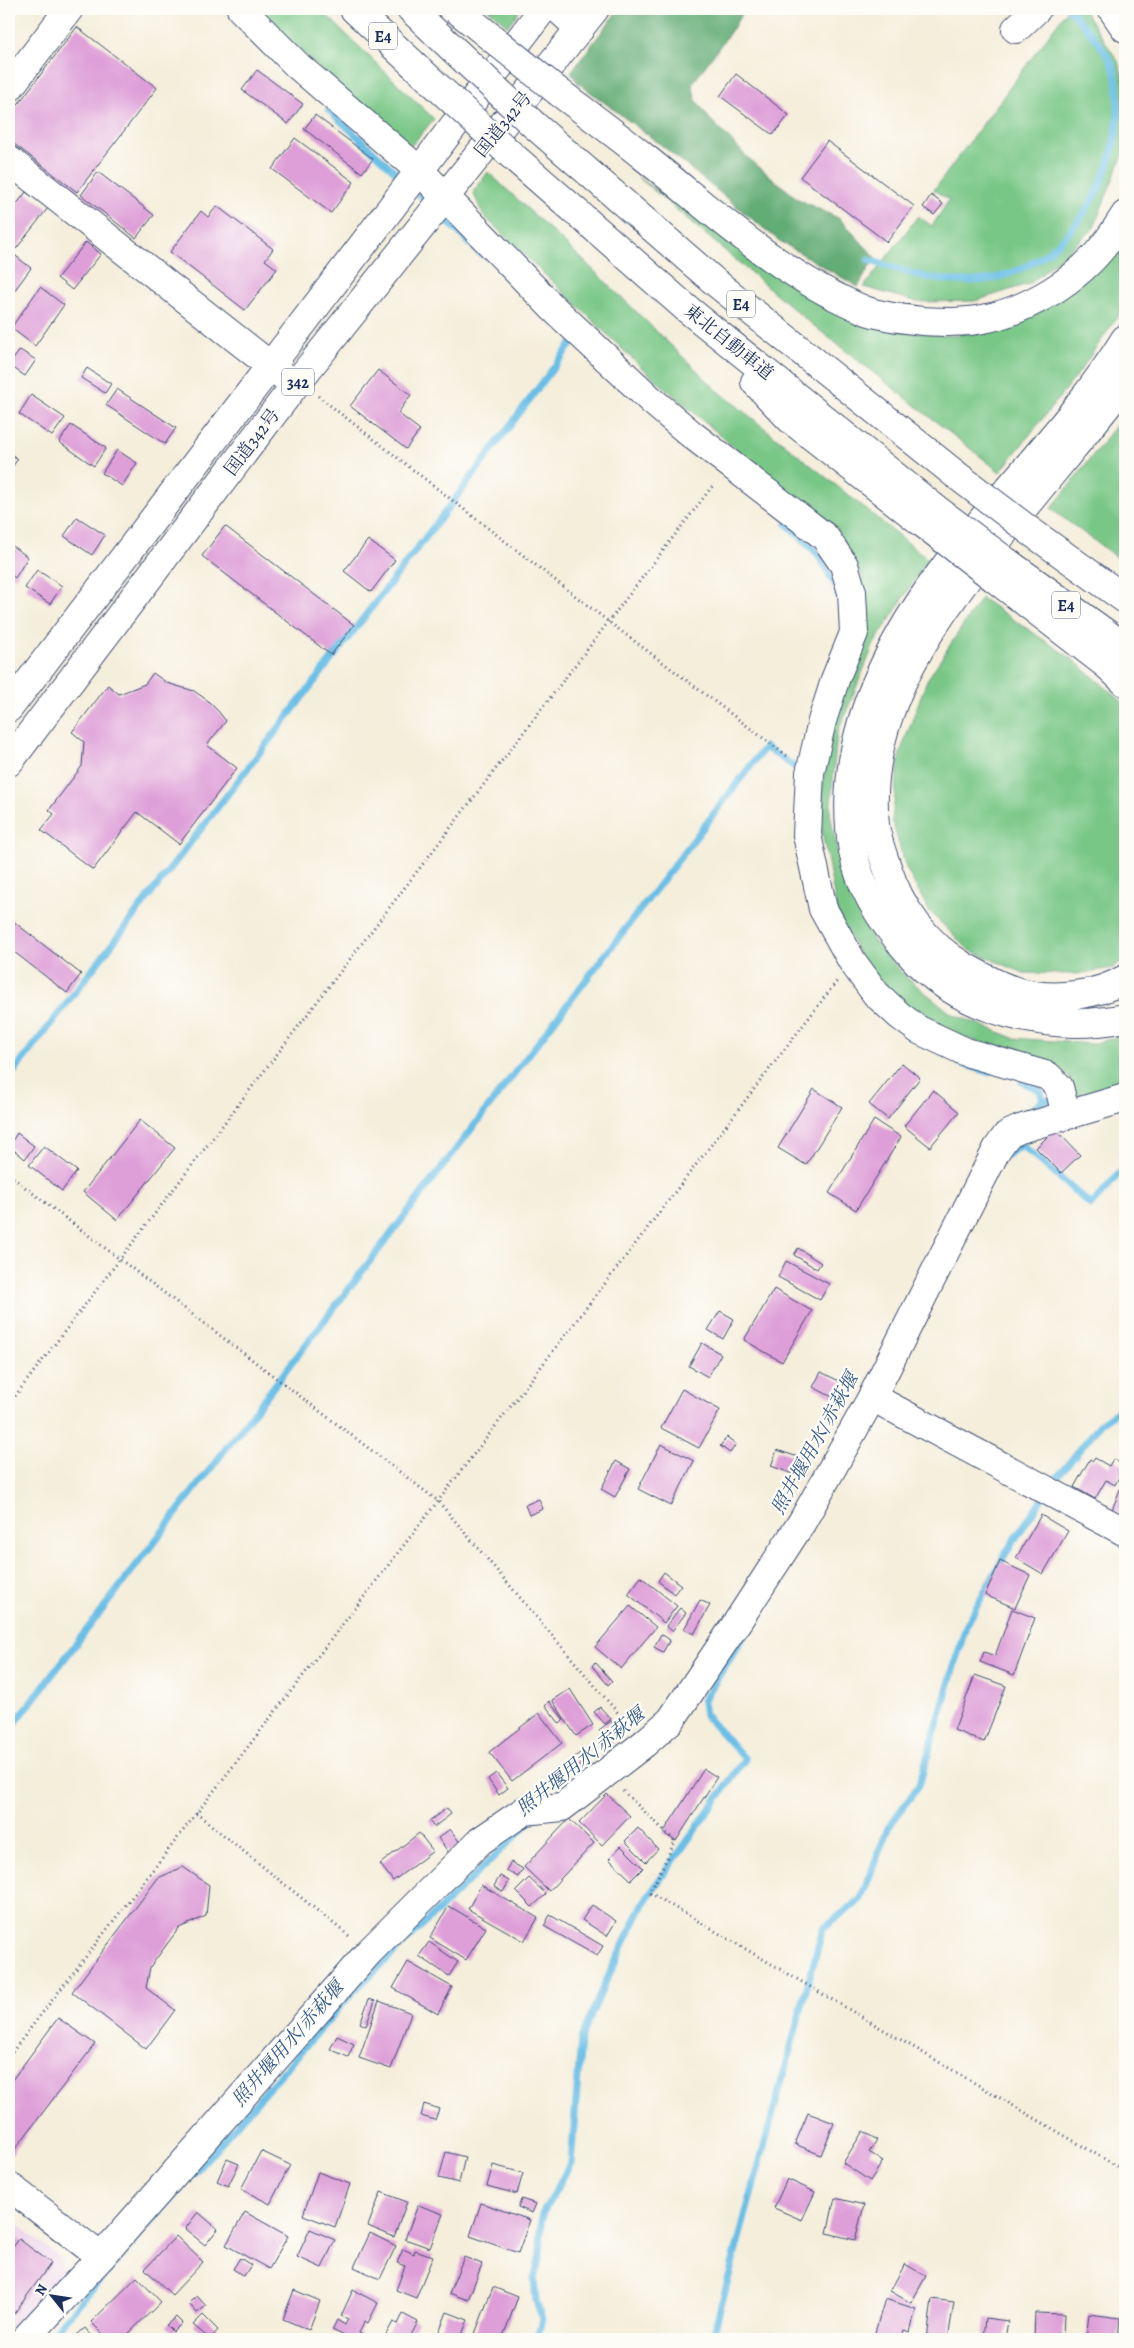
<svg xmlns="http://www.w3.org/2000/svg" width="1134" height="2348" viewBox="0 0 1134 2348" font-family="Alegreya,'Noto Serif JP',serif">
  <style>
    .built { fill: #ecd1ea }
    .green { fill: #79c787; stroke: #4a7b72 }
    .forest { fill: #62ac74; stroke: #3e6e69 }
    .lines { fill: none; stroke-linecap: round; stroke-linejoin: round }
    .stream { stroke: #6bbfe7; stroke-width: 7 }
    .building { fill: #de9fd8 }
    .minor-casing { stroke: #3c4c71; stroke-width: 30 }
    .highway-casing { stroke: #3c4c71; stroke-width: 30 }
    .path { stroke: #3c4c71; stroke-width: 3; stroke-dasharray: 1 4; stroke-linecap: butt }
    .minor { stroke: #fff; stroke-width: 28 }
    .highway { stroke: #fff; stroke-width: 28 }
    .highway-bridge-casing { stroke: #3c4c71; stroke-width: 30; stroke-linecap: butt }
    .highway-bridge { stroke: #fff; stroke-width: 28 }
    .labels { text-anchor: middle; stroke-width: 4.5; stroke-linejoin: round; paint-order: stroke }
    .shield { fill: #fdfcf7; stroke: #5f6c8c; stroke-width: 1 }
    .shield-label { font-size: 16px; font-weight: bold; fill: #1b2f5e }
    .street-label { font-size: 18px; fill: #1b2f5e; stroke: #fdfcf7 }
    .water-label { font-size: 19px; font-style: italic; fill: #335a87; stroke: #fdfcf7 }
  </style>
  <rect width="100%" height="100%" fill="#fdfcf7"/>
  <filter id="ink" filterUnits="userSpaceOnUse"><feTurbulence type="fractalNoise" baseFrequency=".02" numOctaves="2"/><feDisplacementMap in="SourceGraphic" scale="10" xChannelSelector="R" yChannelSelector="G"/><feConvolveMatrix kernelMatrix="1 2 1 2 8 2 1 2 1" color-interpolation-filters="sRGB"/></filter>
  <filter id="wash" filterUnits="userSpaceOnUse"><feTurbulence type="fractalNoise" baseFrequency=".0096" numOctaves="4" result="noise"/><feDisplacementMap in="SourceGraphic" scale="20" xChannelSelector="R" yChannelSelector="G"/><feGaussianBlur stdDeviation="1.12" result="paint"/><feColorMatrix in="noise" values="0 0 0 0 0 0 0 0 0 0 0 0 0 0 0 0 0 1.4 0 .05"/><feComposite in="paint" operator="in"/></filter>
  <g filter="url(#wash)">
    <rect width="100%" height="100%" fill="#f5eedb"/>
    <!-- built -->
    <polygon class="built" points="9,2218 61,2259 64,2277 9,2338"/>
    <!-- green -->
    <g class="green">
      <polygon points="256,9 320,9 434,119 411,146 396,140"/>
      <polygon points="488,9 521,9 508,26"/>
      <polygon points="1068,9 1083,9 1118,61 1125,84 1125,149 1093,229 1031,283 975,301 918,302 864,287 918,216 932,226 949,200 934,190"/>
      <polygon points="488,172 585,262 717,390 928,559 874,644 837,734 830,813 843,880 872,939 905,976 952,1014 1014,1038 1091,1044 1125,1035 1125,1080 1113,1089 1076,1096 1069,1076 1043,1062 929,1027 867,971 837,911 818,810 838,696 865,642 868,618 862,577 836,527 766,475 640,366 483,215 473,192"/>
      <polygon points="638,177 824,307 882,329 953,336 1011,321 1125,235 1125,306 1075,378 1000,472 809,322"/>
      <polygon points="1125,414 1125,563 1051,509"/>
      <polygon points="981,598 1071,658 1125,704 1125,959 1113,968 1077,974 1024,973 969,950 929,911 906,868 892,820 900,753 927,680"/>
    </g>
    <!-- forest -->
    <polygon class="forest" points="619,9 744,9 734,27 692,84 696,100 709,118 747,157 798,199 840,219 875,257 858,287 778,240 660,144 578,83 571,72"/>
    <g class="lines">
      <!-- stream -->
      <g class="stream">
        <polyline points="329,110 405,181"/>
        <polyline points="413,189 431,205"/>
        <polyline points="439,213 481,254"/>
        <path d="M 869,260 C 908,273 949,287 991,279 C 1078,261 1134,155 1114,69 C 1107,49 1083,25 1069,9"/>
        <polyline points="787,524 818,554 838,590 838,595"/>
        <polyline points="960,1063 990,1073"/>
        <polyline points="9,1078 449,507 572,343"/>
        <polyline points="1022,1082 1040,1090 1043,1101"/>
        <polyline points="1022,1117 1043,1101 1056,1100"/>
        <polyline points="1007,1155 1022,1145 1091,1205 1125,1167"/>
        <polyline points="1051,1485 1102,1422 1125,1406"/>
        <polyline points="9,1731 765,747 801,771"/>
        <polyline points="48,2339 355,1990 528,1824"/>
        <polyline points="537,2339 542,2319 536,2301 534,2279 540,2255 541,2222 544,2211 571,2163 581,2039 604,1985 643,1904 745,1759 705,1715 703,1701 747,1632"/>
        <polyline points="712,2339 823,1928 861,1899 888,1828 919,1785 966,1626 1007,1551 1045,1494"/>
      </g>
    </g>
    <g id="blocks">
      <!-- building -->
      <g class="building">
        <polygon points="77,27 157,88 77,192 9,140 9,116"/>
        <polygon points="257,70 303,104 288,124 242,90"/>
        <polygon points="736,74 789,115 773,135 720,96"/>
        <polygon points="315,115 373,159 362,173 304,129"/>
        <polygon points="295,138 354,182 331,213 272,169"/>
        <polygon points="827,141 914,206 887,242 800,177"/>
        <polygon points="98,172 154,215 136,238 81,195"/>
        <polygon points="26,192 48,208 16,249 9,243 9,214"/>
        <polygon points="931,195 943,204 934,215 923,207"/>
        <polygon points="217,206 273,249 265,260 277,269 245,310 170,252 201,211 208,217"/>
        <polygon points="86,242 101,254 72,290 57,278"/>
        <polygon points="12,253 31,268 9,298 9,257"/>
        <polygon points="40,287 64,305 35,346 11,328"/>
        <polygon points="20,350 36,360 25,376 9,365"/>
        <polygon points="87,368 111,384 105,393 81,378"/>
        <polygon points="378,370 411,395 398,413 420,430 406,449 350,406"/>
        <polygon points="117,389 176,428 165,444 106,405"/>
        <polygon points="31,395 65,418 52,436 19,414"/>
        <polygon points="71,425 106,448 94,466 59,442"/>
        <polygon points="117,450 137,463 122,486 102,473"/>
        <polygon points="9,453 18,459 9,471"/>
        <polygon points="77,517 105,535 92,555 64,536"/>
        <polygon points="225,526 354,625 331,655 202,556"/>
        <polygon points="368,540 395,560 371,592 344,571"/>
        <polygon points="9,544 28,557 15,578 9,573"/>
        <polygon points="37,570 62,586 50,604 25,588"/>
        <polygon points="153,673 167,683 194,691 207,700 218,711 226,721 207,745 237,768 179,844 137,812 93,870 41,830 54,814 49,810 82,766 84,742 72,732 108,685 119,694 145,684"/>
        <polygon points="9,918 81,974 67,993 9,948"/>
        <polygon points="902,1063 920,1078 888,1119 869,1104"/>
        <polygon points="814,1089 842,1107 806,1165 778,1148"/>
        <polygon points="933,1090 959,1112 930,1147 904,1126"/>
        <polygon points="140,1120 175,1148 117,1220 83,1192"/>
        <polygon points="874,1120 901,1137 856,1210 829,1193"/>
        <polygon points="1055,1129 1080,1155 1061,1173 1036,1148"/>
        <polygon points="17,1133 34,1146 25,1159 9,1146"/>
        <polygon points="44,1146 77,1171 62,1191 29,1165"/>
        <polygon points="798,1248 821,1263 817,1269 794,1255"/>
        <polygon points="786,1261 829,1284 820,1300 778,1277"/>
        <polygon points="774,1289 812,1311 782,1362 744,1340"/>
        <polygon points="720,1311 734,1319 723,1339 708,1330"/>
        <polygon points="702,1343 721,1354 708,1377 689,1366"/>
        <polygon points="821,1372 845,1384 836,1399 813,1387"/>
        <polygon points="682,1389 720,1410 699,1448 661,1428"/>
        <polygon points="727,1437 736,1444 730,1453 720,1446"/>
        <polygon points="661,1444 694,1461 671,1506 638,1489"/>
        <polygon points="777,1450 807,1460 801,1477 771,1466"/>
        <polygon points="1095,1458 1109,1466 1113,1459 1125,1466 1115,1485 1106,1480 1095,1499 1074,1487 1090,1459 1093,1461"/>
        <polygon points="616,1461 630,1469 615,1497 601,1489"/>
        <polygon points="1124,1479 1125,1480 1125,1516 1112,1510"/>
        <polygon points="539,1499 543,1509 529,1515 525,1505"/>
        <polygon points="1041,1515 1068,1531 1043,1574 1016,1558"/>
        <polygon points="1000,1561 1030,1575 1015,1608 985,1595"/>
        <polygon points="664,1572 681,1585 674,1594 658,1581"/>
        <polygon points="641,1577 677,1606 664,1623 628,1594"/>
        <polygon points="700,1600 710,1605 694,1634 684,1629"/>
        <polygon points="630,1606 656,1627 621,1669 595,1647"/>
        <polygon points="680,1608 686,1613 672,1631 666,1626"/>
        <polygon points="1012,1609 1035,1618 1014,1675 980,1662 984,1652 995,1656"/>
        <polygon points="661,1634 670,1640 663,1652 654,1647"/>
        <polygon points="595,1662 612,1681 608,1685 592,1666"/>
        <polygon points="975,1675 1006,1686 984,1742 954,1730"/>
        <polygon points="570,1689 593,1725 576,1736 552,1700"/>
        <polygon points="549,1701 564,1720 560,1724 545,1705"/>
        <polygon points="600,1707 611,1719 605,1724 594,1712"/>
        <polygon points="539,1713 562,1743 512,1781 489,1752"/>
        <polygon points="611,1721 622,1735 610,1744 599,1730"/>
        <polygon points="580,1753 586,1761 576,1769 569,1761"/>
        <polygon points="704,1769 717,1777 676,1841 663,1833"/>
        <polygon points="496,1773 508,1788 499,1795 488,1779"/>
        <polygon points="607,1794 630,1816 602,1845 579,1823"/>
        <polygon points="447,1808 451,1814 434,1827 429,1821"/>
        <polygon points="569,1819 594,1843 549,1891 524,1867"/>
        <polygon points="638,1828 658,1849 646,1862 625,1841"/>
        <polygon points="450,1829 461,1844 449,1853 438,1838"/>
        <polygon points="419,1833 433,1851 393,1881 380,1864"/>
        <polygon points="621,1846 643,1868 631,1880 609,1859"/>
        <polygon points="511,1862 523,1869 518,1877 506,1870"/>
        <polygon points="183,1867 209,1885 206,1916 179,1928 150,1967 146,1988 175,2010 146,2049 72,1992 158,1878"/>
        <polygon points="500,1876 509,1881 503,1892 494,1886"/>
        <polygon points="529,1878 546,1894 532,1907 516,1891"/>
        <polygon points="481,1885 538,1918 524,1941 468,1909"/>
        <polygon points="592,1905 616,1921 607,1936 582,1920"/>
        <polygon points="449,1906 486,1928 466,1960 430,1938"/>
        <polygon points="550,1915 603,1946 597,1956 544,1926"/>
        <polygon points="429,1942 458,1962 449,1976 419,1956"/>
        <polygon points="408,1962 452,1987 438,2014 393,1988"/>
        <polygon points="369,1999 375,2001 366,2026 360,2023"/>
        <polygon points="379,2001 411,2013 391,2069 359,2058"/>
        <polygon points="58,2018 95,2044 9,2157 9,2084"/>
        <polygon points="337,2036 354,2044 348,2057 330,2049"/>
        <polygon points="424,2104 439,2109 435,2120 421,2116"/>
        <polygon points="808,2113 834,2123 821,2155 795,2144"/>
        <polygon points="863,2131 877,2140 869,2152 883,2161 870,2181 843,2163"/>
        <polygon points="261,2151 290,2165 270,2204 241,2189"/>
        <polygon points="446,2152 465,2157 459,2183 439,2178"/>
        <polygon points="227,2159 239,2164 228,2186 217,2181"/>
        <polygon points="493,2165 523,2173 517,2194 487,2186"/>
        <polygon points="318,2172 350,2184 335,2227 303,2215"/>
        <polygon points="787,2179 815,2192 802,2220 774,2208"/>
        <polygon points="381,2192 407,2202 394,2237 368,2226"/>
        <polygon points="835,2198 864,2205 855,2240 827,2233"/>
        <polygon points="521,2199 536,2204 532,2213 518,2207"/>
        <polygon points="481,2203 530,2220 518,2253 470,2236"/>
        <polygon points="418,2205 443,2214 430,2248 405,2239"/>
        <polygon points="198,2212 218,2229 205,2245 185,2229"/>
        <polygon points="245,2212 288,2236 269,2269 226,2245"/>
        <polygon points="310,2229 335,2240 322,2268 297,2257"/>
        <polygon points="370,2233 396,2246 380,2279 354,2267"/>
        <polygon points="176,2236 203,2262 172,2295 145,2269"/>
        <polygon points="19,2239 51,2263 13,2315 9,2312 9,2253"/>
        <polygon points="403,2249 414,2254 415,2250 433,2256 416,2298 396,2290 405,2266 397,2263"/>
        <polygon points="464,2257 482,2264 468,2300 449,2293"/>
        <polygon points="240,2258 251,2265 244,2276 233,2269"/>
        <polygon points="905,2264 926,2276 911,2303 890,2291"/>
        <polygon points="137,2277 161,2302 123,2339 108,2339 91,2322"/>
        <polygon points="493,2287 518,2297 502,2339 473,2339"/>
        <polygon points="294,2290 320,2301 309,2330 283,2319"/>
        <polygon points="353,2290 378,2303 368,2323 365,2321 359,2333 363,2335 361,2339 351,2339 332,2330 337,2320 345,2325 348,2319 341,2316"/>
        <polygon points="197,2296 206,2306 197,2313 189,2304"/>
        <polygon points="885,2299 916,2309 910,2332 904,2330 901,2339 873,2339"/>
        <polygon points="932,2299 954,2302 948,2339 927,2339"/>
        <polygon points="447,2312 468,2320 460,2339 436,2339"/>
        <polygon points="1035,2313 1064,2314 1063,2339 1034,2339"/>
        <polygon points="403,2314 418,2322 409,2339 384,2338 393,2322 398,2324"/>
        <polygon points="1089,2314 1120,2318 1118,2339 1086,2339"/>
        <polygon points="203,2315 218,2330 210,2339 193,2325"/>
        <polygon points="176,2317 182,2323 173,2332 166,2325"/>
        <polygon points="985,2318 1008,2321 1005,2339 983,2339"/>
        <polygon points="85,2328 95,2339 72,2339"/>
      </g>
    </g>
  </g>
  <g filter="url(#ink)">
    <use href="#blocks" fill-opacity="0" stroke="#3c4c71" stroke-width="1"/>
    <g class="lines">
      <!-- minor casing -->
      <g class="minor-casing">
        <g id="minor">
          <polyline points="241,9 298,66 421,172 552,307 650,399 691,434 825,537 844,565 852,592 854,633 836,677 822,721 810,773 807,835 823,909 852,961 876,994 900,1016 919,1030 966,1052 1048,1076 1059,1087 1066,1115"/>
          <polyline points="558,9 580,29"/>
          <polyline points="1016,29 1037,9"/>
          <polyline points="9,88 69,9"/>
          <polyline points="9,160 295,385"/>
          <polyline points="872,1397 1125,1532"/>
          <polyline points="9,2186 101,2257"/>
          <polyline points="25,2339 101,2257 369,1952 480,1841 524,1811 562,1807 645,1743 671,1720 734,1627 802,1522 872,1397 997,1149 1007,1135 1020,1129 1125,1098"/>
        </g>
      </g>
      <!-- highway casing -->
      <g class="highway-casing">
        <g id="highway">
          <polyline points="354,9 412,63"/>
          <polyline points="411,9 436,33"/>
          <polyline points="1112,9 1125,28"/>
          <path d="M 560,93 C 588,114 617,135 644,157 C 715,213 782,277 867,311 C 884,317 905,319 923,321 C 943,322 963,323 983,319 C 1029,310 1078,280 1106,243 C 1113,234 1119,224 1125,215"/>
          <polyline points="534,125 715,282 955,474"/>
          <polyline points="508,152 686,308 932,506"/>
          <path d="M 1125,339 C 1074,422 1002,490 944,568 C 884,648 835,748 853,851 C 860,890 885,926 910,954 C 960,1013 1052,1033 1125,1018"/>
          <polyline points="755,382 790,419 920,521"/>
          <path d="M 1125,383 C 1088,431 1048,477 1010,525 C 941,609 863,708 875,825 C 877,839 882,853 887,867 C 900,908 927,945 965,967 C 982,976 1001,988 1020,992 C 1053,1001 1096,996 1125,979"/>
          <polyline points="1030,531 1125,599"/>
          <polyline points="1007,562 1125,647"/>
          <polyline points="994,578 1108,666 1125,682"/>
          <polyline points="9,708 543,9"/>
          <polyline points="9,762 295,385 595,9"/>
        </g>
      </g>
      <!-- path -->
      <g class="path">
        <polyline points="318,396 609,622 787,756"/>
        <polyline points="9,1175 438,1501 629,1726"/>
        <polyline points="9,1404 714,484"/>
        <polyline points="623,1791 675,1841 650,1893 1125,2171"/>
        <polyline points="196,1813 349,1936"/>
        <polyline points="9,2056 438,1501 837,981"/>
      </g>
      <!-- minor -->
      <use href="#minor" class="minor"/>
      <!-- highway -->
      <use href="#highway" class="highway"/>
      <!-- highway-bridge casing -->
      <g class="highway-bridge-casing">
        <g id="highway-bridge">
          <polyline points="456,9 560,93"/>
          <polyline points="436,33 534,125"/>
          <polyline points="412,63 508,152"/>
          <polyline points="955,474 1030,531"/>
          <polyline points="932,506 1007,562"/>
          <polyline points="920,521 994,578"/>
        </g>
      </g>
      <!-- highway-bridge -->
      <use href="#highway-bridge" class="highway-bridge"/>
    </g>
  </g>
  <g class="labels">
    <!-- shield labels -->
    <g class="shield">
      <rect x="369" y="22.5" width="28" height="27" rx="4"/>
      <rect x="727" y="290.5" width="28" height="27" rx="4"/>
      <rect x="282" y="368.5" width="32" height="27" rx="4"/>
      <rect x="1052" y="591.5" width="28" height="27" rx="4"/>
    </g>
    <g class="shield-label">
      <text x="383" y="42">E4</text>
      <text x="741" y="310">E4</text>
      <text x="298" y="388">342</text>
      <text x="1066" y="611">E4</text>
    </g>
    <!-- street labels -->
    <g class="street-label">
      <text transform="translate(503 124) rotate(-51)" y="6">国道342号</text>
      <text transform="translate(729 342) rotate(39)" y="6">東北自動車道</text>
      <text transform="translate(252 442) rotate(-53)" y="6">国道342号</text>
    </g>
    <!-- water labels -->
    <g class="water-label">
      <text transform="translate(814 1443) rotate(-61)" y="7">照井堰用水/赤萩堰</text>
      <text transform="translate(580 1761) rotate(-39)" y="7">照井堰用水/赤萩堰</text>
      <text transform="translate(287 2043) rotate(-49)" y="7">照井堰用水/赤萩堰</text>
    </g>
  </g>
  <!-- margin -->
  <rect width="1134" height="2348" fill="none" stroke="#fdfcf7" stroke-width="30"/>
  <!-- north arrow -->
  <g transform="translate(52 2296) rotate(300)" stroke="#fdfcf7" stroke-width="4" paint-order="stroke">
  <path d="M0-4L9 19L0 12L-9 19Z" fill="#1b2f5e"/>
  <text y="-8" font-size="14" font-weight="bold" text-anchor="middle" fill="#1b2f5e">N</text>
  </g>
</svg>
